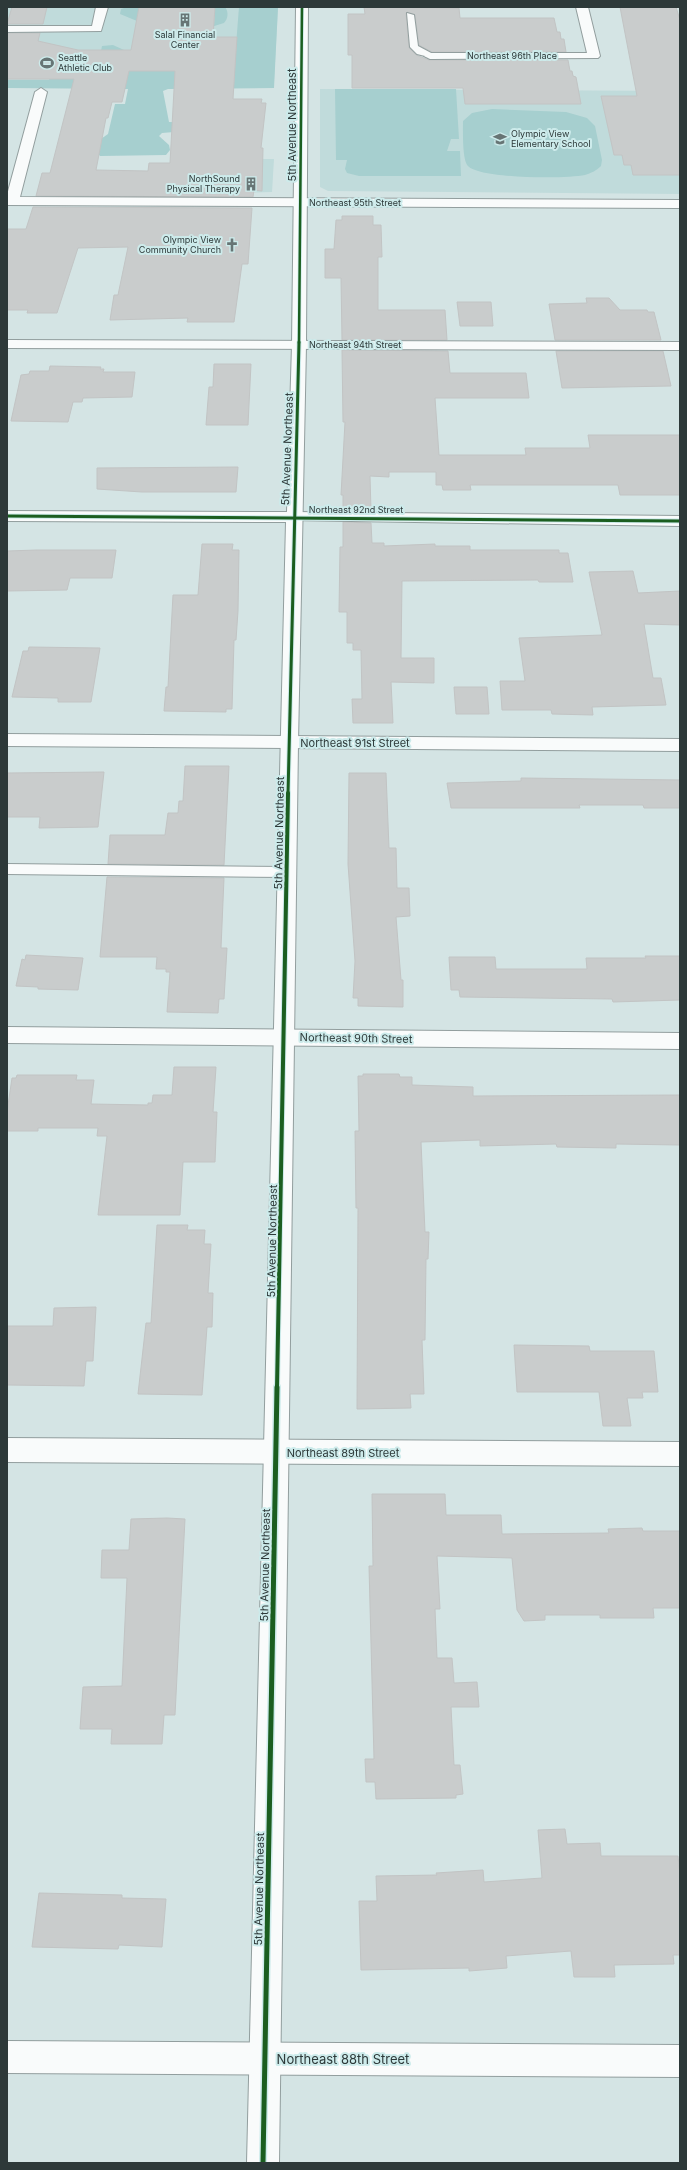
<svg xmlns="http://www.w3.org/2000/svg" width="687" height="2170" viewBox="0 0 687 2170" font-family="Inter,sans-serif">
  <style>
    .built { fill: #c0dbdb }
    .green { fill: #a6cfcf }
    .building { fill: #c9cccc; stroke: #c2c4c4; fill-rule: evenodd }
    .lines { fill: none; stroke-linecap: round; stroke-linejoin: round }
    .lane-casing { stroke: #929e9e; stroke-width: 2 }
    .street-casing { stroke: #929e9e; stroke-width: 2 }
    .secondary-casing { stroke: #929e9e; stroke-width: 2 }
    .lane { fill: #f9fbfb; fill-rule: evenodd }
    .street { fill: #f9fbfb; fill-rule: evenodd }
    .secondary { fill: #f9fbfb; fill-rule: evenodd }
    .cycleway-far3-casing { stroke: #cdebeb; stroke-width: 4 }
    .cycleway-far2-casing { stroke: #cdebeb; stroke-width: 5 }
    .cycleway-far1-casing { stroke: #cdebeb; stroke-width: 6 }
    .cycleway-casing { stroke: #cdebeb; stroke-width: 8 }
    .cycleway-far3 { stroke: #1b5e20; stroke-width: 2.5 }
    .cycleway-far2 { stroke: #1b5e20; stroke-width: 3 }
    .cycleway-far1 { stroke: #1b5e20; stroke-width: 4 }
    .cycleway { stroke: #1b5e20; stroke-width: 5 }
    .labels { text-anchor: middle; stroke-width: 4; stroke-linejoin: round; paint-order: stroke }
    .far-poi-label { font-size: 9px; fill: #2d3939; stroke: #cdebeb; text-anchor: start }
    .far-street-label { font-size: 9px; fill: #2d3939; stroke: #cdebeb }
    .street-label { font-size: 11px; fill: #2d3939; stroke: #cdebeb }
    .near-street-label { font-size: 13px; fill: #2d3939; stroke: #cdebeb }
  </style>
  <rect width="100%" height="100%" fill="#d4e4e4"/>
  <!-- built -->
  <g class="built">
    <polygon points="7,7 278,7 274,81 7,81"/>
    <polygon points="320,89 680,91 680,194 328,191 320,187"/>
    <polygon points="221,159 274,159 272,192 226,193"/>
  </g>
  <!-- green -->
  <g class="green">
    <polygon points="127,7 139,7 137,21 120,14 121,9"/>
    <path d="M 215,7 L 225,7 C 229,12 228,19 224,23 L 211,27 L 214,25 Z"/>
    <polygon points="239,7 278,7 274,88 168,89 163,91 169,122 220,123 186,131 162,133 159,136 169,145 170,150 166,155 100,156 96,151 98,141 108,134 115,104 125,104 128,89 7,88 7,80 49,80 50,77 97,71 102,46 113,45 124,50 111,50 107,71 234,71"/>
    <polygon points="335,89 456,89 459,139 451,139 447,151 460,151 461,176 359,176 347,173 345,169 347,160 336,160"/>
    <path d="M 492,109 L 566,112 L 587,118 L 595,126 L 602,160 L 601,166 C 596,171 591,173 585,175 C 566,179 480,179 468,166 C 462,160 463,130 463,121 L 472,113 Z"/>
  </g>
  <!-- building -->
  <g class="building">
    <polygon points="12,7 47,7 43,24 7,24"/>
    <path d="M 139,7 L 215,7 L 213,37 L 237,37 L 233,99 L 262,99 L 261,103 L 266,103 L 261,148 L 263,148 L 262,191 L 254,190 L 253,197 L 36,196 L 42,173 L 50,173 L 74,79 L 7,79 L 7,33 L 40,33 L 38,41 L 78,50 L 131,50 ZM 129,71 L 175,71 L 170,163 L 149,163 L 148,171 L 96,170 L 106,118 L 108,118 L 112,102 L 122,102 Z"/>
    <polygon points="364,7 459,8 460,18 554,18 557,32 560,32 561,39 564,39 566,52 432,52 419,45 415,15 407,12 406,13 409,48 416,55 429,60 568,60 570,71 572,71 573,76 576,77 581,104 465,104 463,88 352,88 352,55 348,55 348,14 365,14"/>
    <polygon points="620,7 676,7 680,20 680,175 633,175 631,165 624,165 622,155 614,155 601,96 637,96"/>
    <polygon points="33,207 252,208 248,264 242,264 234,322 187,322 188,318 110,320 114,295 118,295 128,247 78,248 57,313 27,313 28,310 7,310 7,229 26,229"/>
    <polygon points="342,216 373,216 373,225 381,225 382,257 378,257 378,310 445,310 447,340 342,340 341,278 325,278 325,249 334,249 336,220 342,220"/>
    <polygon points="586,298 609,298 620,310 647,310 648,312 654,312 661,340 555,340 549,304 587,303"/>
    <polygon points="457,302 491,302 493,326 460,326"/>
    <polygon points="342,350 448,351 450,373 526,373 529,398 435,398 439,455 526,455 525,448 590,448 588,435 680,435 680,495 620,495 618,485 470,485 471,490 443,490 442,485 436,485 436,472 389,472 389,477 370,476 371,511 343,511 343,495 341,495 345,422 343,422"/>
    <polygon points="556,351 663,351 671,386 562,388"/>
    <polygon points="214,364 251,364 248,425 206,425 209,387 213,387"/>
    <polygon points="50,366 101,367 100,369 104,369 103,372 135,372 132,397 83,398 82,402 73,402 68,422 11,421 21,375 29,374 30,371 49,371"/>
    <polygon points="238,467 236,492 142,492 97,489 97,468"/>
    <polygon points="343,522 371,523 372,543 384,543 384,546 435,544 435,546 470,546 470,550 559,550 559,553 568,553 573,582 539,582 538,580 402,581 401,658 434,658 434,683 391,682 393,723 353,723 352,699 362,699 361,650 353,650 353,643 347,643 347,612 339,612 340,547 343,547"/>
    <polygon points="202,544 233,544 232,550 239,550 238,611 236,640 234,640 232,709 226,709 226,712 164,711 166,687 168,687 173,595 198,595"/>
    <polygon points="37,550 116,550 112,578 70,578 67,590 7,591 7,551"/>
    <polygon points="633,571 638,593 680,591 680,625 644,624 653,678 661,678 666,705 592,707 593,715 552,714 551,710 502,710 500,681 525,681 519,638 602,635 589,572"/>
    <polygon points="29,647 100,648 91,702 58,702 58,698 12,697 23,651 28,651"/>
    <polygon points="454,687 487,687 489,714 456,714"/>
    <polygon points="185,766 229,766 224,865 108,864 110,835 165,835 168,813 178,813 179,801 183,801"/>
    <polygon points="104,772 98,827 39,828 40,817 7,817 7,773"/>
    <polygon points="349,773 386,773 389,848 396,848 397,888 409,888 410,916 396,917 401,980 403,980 403,1007 358,1006 358,998 353,998 355,961 348,864"/>
    <polygon points="521,778 680,780 680,808 644,808 643,805 579,805 580,808 451,808 447,783 521,781"/>
    <polygon points="107,877 224,878 221,948 227,948 224,999 219,999 218,1013 167,1012 170,972 166,972 166,969 156,969 157,957 100,957"/>
    <polygon points="26,955 83,958 78,990 38,989 38,987 16,986 22,959 25,960"/>
    <polygon points="645,956 680,956 680,1000 613,1002 612,999 460,997 459,990 451,990 449,957 495,957 496,969 587,969 586,958 646,958"/>
    <polygon points="174,1067 216,1067 213,1112 217,1112 215,1162 183,1162 180,1215 98,1215 107,1136 97,1136 98,1128 38,1128 38,1131 7,1131 7,1112 12,1078 16,1078 17,1075 77,1075 76,1080 94,1080 91,1104 148,1105 148,1103 152,1103 153,1095 172,1095"/>
    <polygon points="363,1074 399,1074 400,1077 412,1077 412,1085 473,1087 473,1096 680,1095 680,1145 616,1144 616,1148 557,1147 556,1144 480,1146 480,1140 421,1142 425,1232 429,1232 428,1259 426,1259 425,1340 422,1340 424,1394 410,1394 411,1408 357,1409 358,1208 356,1208 355,1131 359,1131 358,1076 363,1076"/>
    <polygon points="157,1225 188,1225 187,1230 205,1230 204,1244 211,1244 208,1293 213,1293 212,1327 207,1327 202,1395 138,1394 146,1323 151,1323"/>
    <polygon points="96,1307 93,1361 86,1361 84,1386 7,1385 7,1326 53,1326 54,1308"/>
    <polygon points="514,1345 589,1346 590,1351 654,1351 658,1392 642,1392 643,1398 627,1398 631,1426 603,1426 599,1392 517,1392"/>
    <polygon points="372,1494 445,1494 446,1515 501,1515 502,1534 609,1533 608,1529 642,1528 643,1531 680,1531 680,1608 653,1608 654,1618 600,1618 600,1615 545,1615 545,1620 524,1621 517,1610 512,1558 437,1556 440,1609 435,1609 437,1658 452,1658 454,1683 477,1682 479,1707 451,1707 454,1765 460,1765 463,1794 456,1795 456,1798 376,1799 375,1782 366,1782 365,1759 374,1759 369,1566 373,1566"/>
    <polygon points="167,1518 185,1519 175,1715 164,1715 162,1744 111,1744 112,1729 80,1729 83,1687 122,1686 127,1578 101,1578 102,1550 129,1550 131,1519"/>
    <polygon points="565,1829 567,1844 600,1843 601,1856 678,1856 680,1875 680,1955 673,1955 674,1964 614,1965 615,1977 574,1977 571,1951 506,1956 507,1968 469,1971 469,1968 361,1970 359,1901 377,1901 376,1876 437,1875 436,1873 483,1870 484,1882 542,1878 538,1830"/>
    <polygon points="39,1893 122,1895 122,1898 166,1899 162,1947 119,1945 118,1949 32,1947"/>
  </g>
  <g class="lines">
    <!-- lane casing -->
    <g class="lane-casing">
      <g id="lane">
        <polygon points="407,13 414,15 418,46 433,54 433,58 417,54 410,47"/>
        <polygon points="7,864 288,867 293,869 295,872 293,875 288,877 7,874"/>
      </g>
    </g>
    <!-- street casing -->
    <g class="street-casing">
      <g id="street">
        <polygon points="96,7 108,7 101,31 7,32 7,26 92,26"/>
        <polygon points="576,7 588,7 600,56 598,58 430,59 424,56 430,53 587,53"/>
        <polygon points="41,88 47,92 20,197 680,200 680,208 7,205 7,195 35,92"/>
        <polygon points="7,340 680,342 680,350 7,348"/>
        <polygon points="294,512 680,516 680,526 288,520 286,517 288,514"/>
        <polygon points="7,734 680,739 680,751 7,746"/>
        <polygon points="7,1027 680,1033 680,1049 7,1043"/>
        <polygon points="7,1438 680,1442 680,1466 7,1462"/>
        <polygon points="7,2041 680,2045 680,2077 7,2073"/>
      </g>
    </g>
    <!-- secondary casing -->
    <g class="secondary-casing">
      <polygon id="secondary" points="296,7 308,7 306,345 298,743 279,2163 247,2163 286,522 7,521 7,511 287,512 292,345"/>
    </g>
    <!-- lane -->
    <use href="#lane" class="lane"/>
    <!-- street -->
    <use href="#street" class="street"/>
    <!-- secondary -->
    <use href="#secondary" class="secondary"/>
    <!-- cycleway-far3 casing -->
    <g class="cycleway-far3-casing">
      <polyline id="cycleway-far3" points="299,343 302,7"/>
    </g>
    <!-- cycleway-far2 casing -->
    <g class="cycleway-far2-casing">
      <g id="cycleway-far2">
        <polyline points="7,516 680,521"/>
        <polyline points="288,794 299,342"/>
      </g>
    </g>
    <!-- cycleway-far1 casing -->
    <g class="cycleway-far1-casing">
      <polyline id="cycleway-far1" points="277,1388 288,793"/>
    </g>
    <!-- cycleway casing -->
    <g class="cycleway-casing">
      <polyline id="cycleway" points="263,2163 277,1387"/>
    </g>
    <!-- cycleway-far3 -->
    <use href="#cycleway-far3" class="cycleway-far3"/>
    <!-- cycleway-far2 -->
    <use href="#cycleway-far2" class="cycleway-far2"/>
    <!-- cycleway-far1 -->
    <use href="#cycleway-far1" class="cycleway-far1"/>
    <!-- cycleway -->
    <use href="#cycleway" class="cycleway"/>
  </g>
  <!-- icons -->
  <defs>
    <g id="building-bare" transform="scale(1.08)"><path d="M-4-6H4V6H1V3H-1V6H-4ZM-2.5-4.3h1.7v1.8h-1.7ZM.8-4.3h1.7v1.8H.8ZM-2.5-1h1.7V.8h-1.7ZM.8-1h1.7V.8H.8Z" fill="#677575" stroke="#cdebeb" stroke-width="2.5" paint-order="stroke"/></g>
    <g id="stadium-bare" transform="scale(1.08)"><path d="M0-5a6.5 5 0 1 0 0 10a6.5 5 0 1 0 0-10ZM-3.5-1.8h7v3.6h-7Z" fill="#677575" stroke="#cdebeb" stroke-width="2.5" paint-order="stroke"/></g>
    <g id="school-bare" transform="scale(1.08)"><path d="M0-5L7-2L0 1L-7-2ZM-4 1L0 2.5L4 1V4Q0 6-4 4Z" fill="#677575" stroke="#cdebeb" stroke-width="2.5" paint-order="stroke"/></g>
    <g id="church-bare" transform="scale(1.08)"><path d="M-1.2-6h2.4v3.5h3.3v2.4h-3.3V6h-2.4V-.1h-3.3v-2.4h3.3Z" fill="#677575" stroke="#cdebeb" stroke-width="2.5" paint-order="stroke"/></g>
  </defs>
  <g fill-rule="evenodd">
    <use href="#building-bare" x="185" y="20"/>
    <use href="#stadium-bare" x="47" y="63"/>
    <use href="#school-bare" x="500" y="139"/>
    <use href="#building-bare" x="251" y="184"/>
    <use href="#church-bare" x="232" y="245"/>
  </g>
  <g class="labels">
    <!-- far-poi labels -->
    <g class="far-poi-label">
      <text x="185" y="38" text-anchor="middle">Salal Financial<tspan x="185" dy="10">Center</tspan></text>
      <text x="58" y="61">Seattle<tspan x="58" dy="10">Athletic Club</tspan></text>
      <text x="511" y="137">Olympic View<tspan x="511" dy="10">Elementary School</tspan></text>
      <text x="240" y="182" text-anchor="end">NorthSound<tspan x="240" dy="10">Physical Therapy</tspan></text>
      <text x="221" y="243" text-anchor="end">Olympic View<tspan x="221" dy="10">Community Church</tspan></text>
    </g>
    <!-- far-street labels -->
    <g class="far-street-label">
      <text x="512" y="59">Northeast 96th Place</text>
      <text x="355" y="206">Northeast 95th Street</text>
      <text x="355" y="348">Northeast 94th Street</text>
      <text x="356" y="513">Northeast 92nd Street</text>
    </g>
    <!-- street labels -->
    <g class="street-label">
      <text transform="translate(292 125) rotate(-90)" y="4">5th Avenue Northeast</text>
      <text transform="translate(287 449) rotate(-88)" y="4">5th Avenue Northeast</text>
      <text x="355" y="747">Northeast 91st Street</text>
      <text transform="translate(279 833) rotate(-89)" y="4">5th Avenue Northeast</text>
      <text transform="translate(356 1038) rotate(1)" y="4">Northeast 90th Street</text>
      <text transform="translate(272 1241) rotate(-89)" y="4">5th Avenue Northeast</text>
      <text x="343" y="1457">Northeast 89th Street</text>
      <text transform="translate(265 1565) rotate(-89)" y="4">5th Avenue Northeast</text>
      <text transform="translate(259 1889) rotate(-89)" y="4">5th Avenue Northeast</text>
    </g>
    <!-- near-street labels -->
    <g class="near-street-label">
      <text x="343" y="2064">Northeast 88th Street</text>
    </g>
  </g>
  <!-- border -->
  <rect width="687" height="2170" fill="none" stroke="#2d3939" stroke-width="16"/>
</svg>
